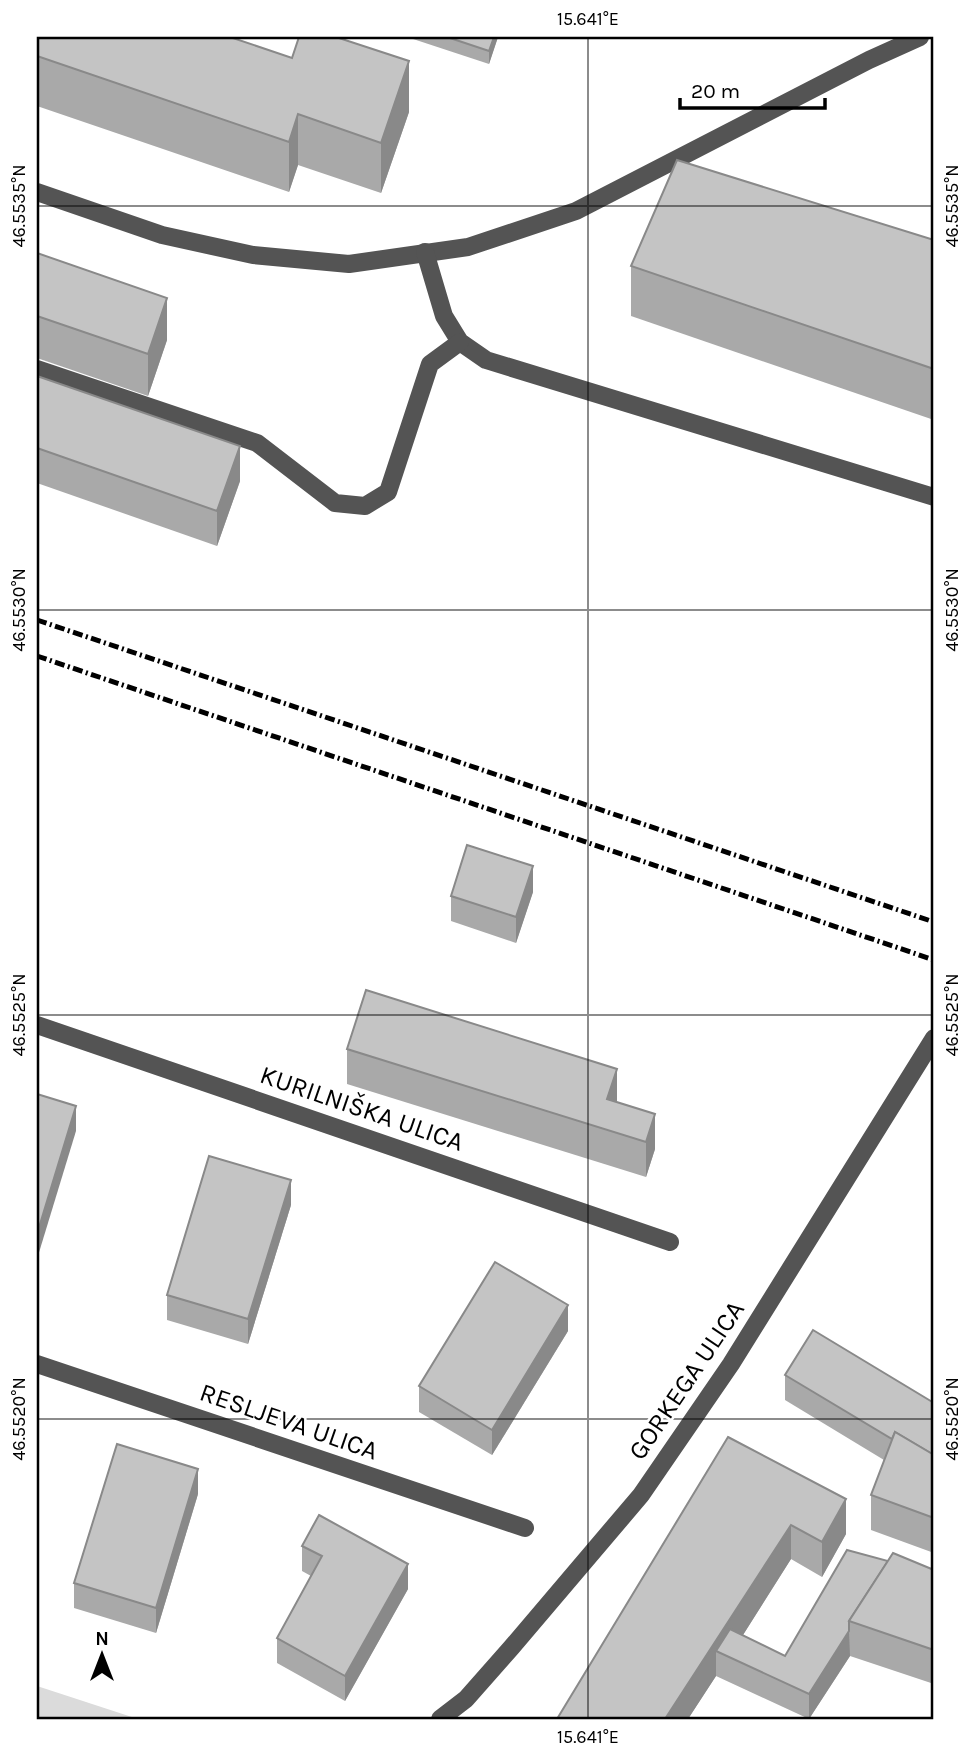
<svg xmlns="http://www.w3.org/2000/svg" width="971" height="1756" viewBox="0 0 971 1756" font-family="Karla,sans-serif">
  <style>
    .green { fill: #dbdbdb }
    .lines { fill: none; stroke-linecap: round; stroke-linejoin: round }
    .minor { stroke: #545454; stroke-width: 18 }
    .rail { stroke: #000; stroke-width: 5; stroke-dasharray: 10 3.5 2 3.5; stroke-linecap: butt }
    .wall { fill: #a9a9a9 }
    .shaded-wall { fill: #898989 }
    .building { fill: #c4c4c4; stroke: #898989; stroke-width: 2 }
    .ticks { fill: none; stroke: #000; stroke-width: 2; stroke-opacity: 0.45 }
    .labels { text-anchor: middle; stroke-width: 5; stroke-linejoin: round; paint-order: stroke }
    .street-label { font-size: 26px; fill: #000; stroke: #fff }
    .neatline { fill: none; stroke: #000; stroke-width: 2.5 }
    .ticks-label { font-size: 18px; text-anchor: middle; fill: #000 }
  </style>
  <rect width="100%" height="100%" fill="#fff"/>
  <!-- green -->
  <polygon class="green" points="37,1686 138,1719 37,1719"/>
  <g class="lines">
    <!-- minor -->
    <g class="minor">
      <polyline points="37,192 162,235 253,255 349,264 468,247 576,211 869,60 920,37"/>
      <polyline points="425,252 444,316 460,342 486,360 934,497"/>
      <polyline points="37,369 257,443 335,503 365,506 388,492 430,364 460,342"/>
      <polyline points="37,1025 670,1242"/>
      <polyline points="37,1364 525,1528"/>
      <polyline points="440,1719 466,1699 511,1648 641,1495 731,1364 934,1038"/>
    </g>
    <!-- rail -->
    <g class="rail">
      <polyline points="37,620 934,922"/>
      <polyline points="37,656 934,960"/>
    </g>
  </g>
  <!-- wall -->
  <g class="wall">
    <polygon points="37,37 409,112 381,193 298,165 289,192 37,106"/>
    <polygon points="407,37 498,37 489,64"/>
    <polygon points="934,240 934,420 631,316 631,266"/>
    <polygon points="37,253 167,340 148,396 37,358"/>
    <polygon points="37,376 240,481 217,546 37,483"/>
    <polygon points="533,892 516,943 451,921 451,896"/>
    <polygon points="347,1049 617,1102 655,1149 646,1177 347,1084"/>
    <polygon points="291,1205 248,1344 167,1320 167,1295"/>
    <polygon points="568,1331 492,1455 419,1412 419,1386"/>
    <polygon points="785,1375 934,1403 934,1553 871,1530 871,1495 884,1460 785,1400"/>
    <polygon points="728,1437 846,1534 822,1577 791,1559 743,1635 785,1656 888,1561 934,1570 934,1684 850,1656 809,1719 716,1676 688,1719 557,1719"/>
    <polygon points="198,1494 156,1633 74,1608 74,1583"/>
    <polygon points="302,1546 408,1589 345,1701 277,1663 277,1638 311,1576 302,1571"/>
  </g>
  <!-- shaded-wall -->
  <g class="shaded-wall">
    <polygon points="494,37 498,37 489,64 489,51"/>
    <polygon points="409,61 409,112 381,193 381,143"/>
    <polygon points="298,114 298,165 289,192 289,142"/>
    <polygon points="167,298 167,340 148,396 148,354"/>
    <polygon points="240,446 240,481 217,546 217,511"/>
    <polygon points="533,866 533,892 516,943 516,917"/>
    <polygon points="617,1069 617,1104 607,1099"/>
    <polygon points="76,1106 76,1131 37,1259 37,1234"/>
    <polygon points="655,1114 655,1149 646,1177 646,1142"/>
    <polygon points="291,1180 291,1205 248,1344 248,1319"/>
    <polygon points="568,1305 568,1331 492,1455 492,1430"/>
    <polygon points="198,1469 198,1494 156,1633 156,1608"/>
    <polygon points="846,1499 846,1534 822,1577 822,1542"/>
    <polygon points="791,1525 791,1559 729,1657 716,1651 716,1676 688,1719 665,1719"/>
    <polygon points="408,1564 408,1589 345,1701 345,1676"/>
    <polygon points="849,1631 850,1656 809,1719 809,1694"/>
  </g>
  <!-- building -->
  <g class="building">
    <polygon points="37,37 230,37 292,58 299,37 336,37 409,61 381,143 298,114 289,142 37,56"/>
    <polygon points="447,37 494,37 489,51"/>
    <polygon points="677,160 934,240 934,369 631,266"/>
    <polygon points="37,253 167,298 148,354 37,316"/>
    <polygon points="37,376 240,446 217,511 37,448"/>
    <polygon points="467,845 533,866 516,917 451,896"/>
    <polygon points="366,990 617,1069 607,1099 655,1114 646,1142 347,1049"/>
    <polygon points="37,1094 76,1106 37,1234"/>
    <polygon points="209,1156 291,1180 248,1319 167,1295"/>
    <polygon points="495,1262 568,1305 492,1430 419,1386"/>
    <polygon points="813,1330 934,1403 934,1455 895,1432 892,1439 785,1375"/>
    <polygon points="895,1432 934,1455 934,1518 871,1495"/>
    <polygon points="728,1437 846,1499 822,1542 791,1525 665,1719 557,1719"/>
    <polygon points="117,1444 198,1469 156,1608 74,1583"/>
    <polygon points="319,1515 408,1564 345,1676 277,1638 322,1556 302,1546"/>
    <polygon points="847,1550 888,1561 849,1621 849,1631 809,1694 716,1651 730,1629 785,1656"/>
    <polygon points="893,1553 934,1570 934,1650 849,1621"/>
  </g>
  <!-- ticks -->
  <path class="ticks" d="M 588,37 L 588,1719M 37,206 L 934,206M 37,610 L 934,610M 37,1015 L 934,1015M 37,1419 L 934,1419"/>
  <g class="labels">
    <!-- street labels -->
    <g class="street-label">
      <text transform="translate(362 1108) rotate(19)" y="9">KURILNIŠKA ULICA</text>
      <text transform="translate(686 1380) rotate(-56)" y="9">GORKEGA ULICA</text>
      <text transform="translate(289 1421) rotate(19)" y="9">RESLJEVA ULICA</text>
    </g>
  </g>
  <!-- border -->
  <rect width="971" height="1756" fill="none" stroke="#ffffff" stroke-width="77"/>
  <!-- north arrow -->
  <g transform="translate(102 1655)" stroke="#ffffff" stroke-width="5" paint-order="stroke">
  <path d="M0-5L12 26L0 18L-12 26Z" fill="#000000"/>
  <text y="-10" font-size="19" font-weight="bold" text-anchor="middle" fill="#000000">N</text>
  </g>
  <!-- scale -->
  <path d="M680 98v10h145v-10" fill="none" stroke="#000000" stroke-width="3.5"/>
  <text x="691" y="98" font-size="21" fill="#000000" stroke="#ffffff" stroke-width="5" paint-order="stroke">20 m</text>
  <rect x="38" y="38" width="894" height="1680" class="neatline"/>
  <g class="ticks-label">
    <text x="588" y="25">15.641°E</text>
    <text transform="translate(19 206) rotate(-90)" y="6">46.5535°N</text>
    <text transform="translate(952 206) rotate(-90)" y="6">46.5535°N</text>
    <text transform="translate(19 610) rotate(-90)" y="6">46.5530°N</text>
    <text transform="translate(952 610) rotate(-90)" y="6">46.5530°N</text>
    <text transform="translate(19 1015) rotate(-90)" y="6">46.5525°N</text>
    <text transform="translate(952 1015) rotate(-90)" y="6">46.5525°N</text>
    <text transform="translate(19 1419) rotate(-90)" y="6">46.5520°N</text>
    <text transform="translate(952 1419) rotate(-90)" y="6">46.5520°N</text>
    <text x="588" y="1743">15.641°E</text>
  </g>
</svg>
